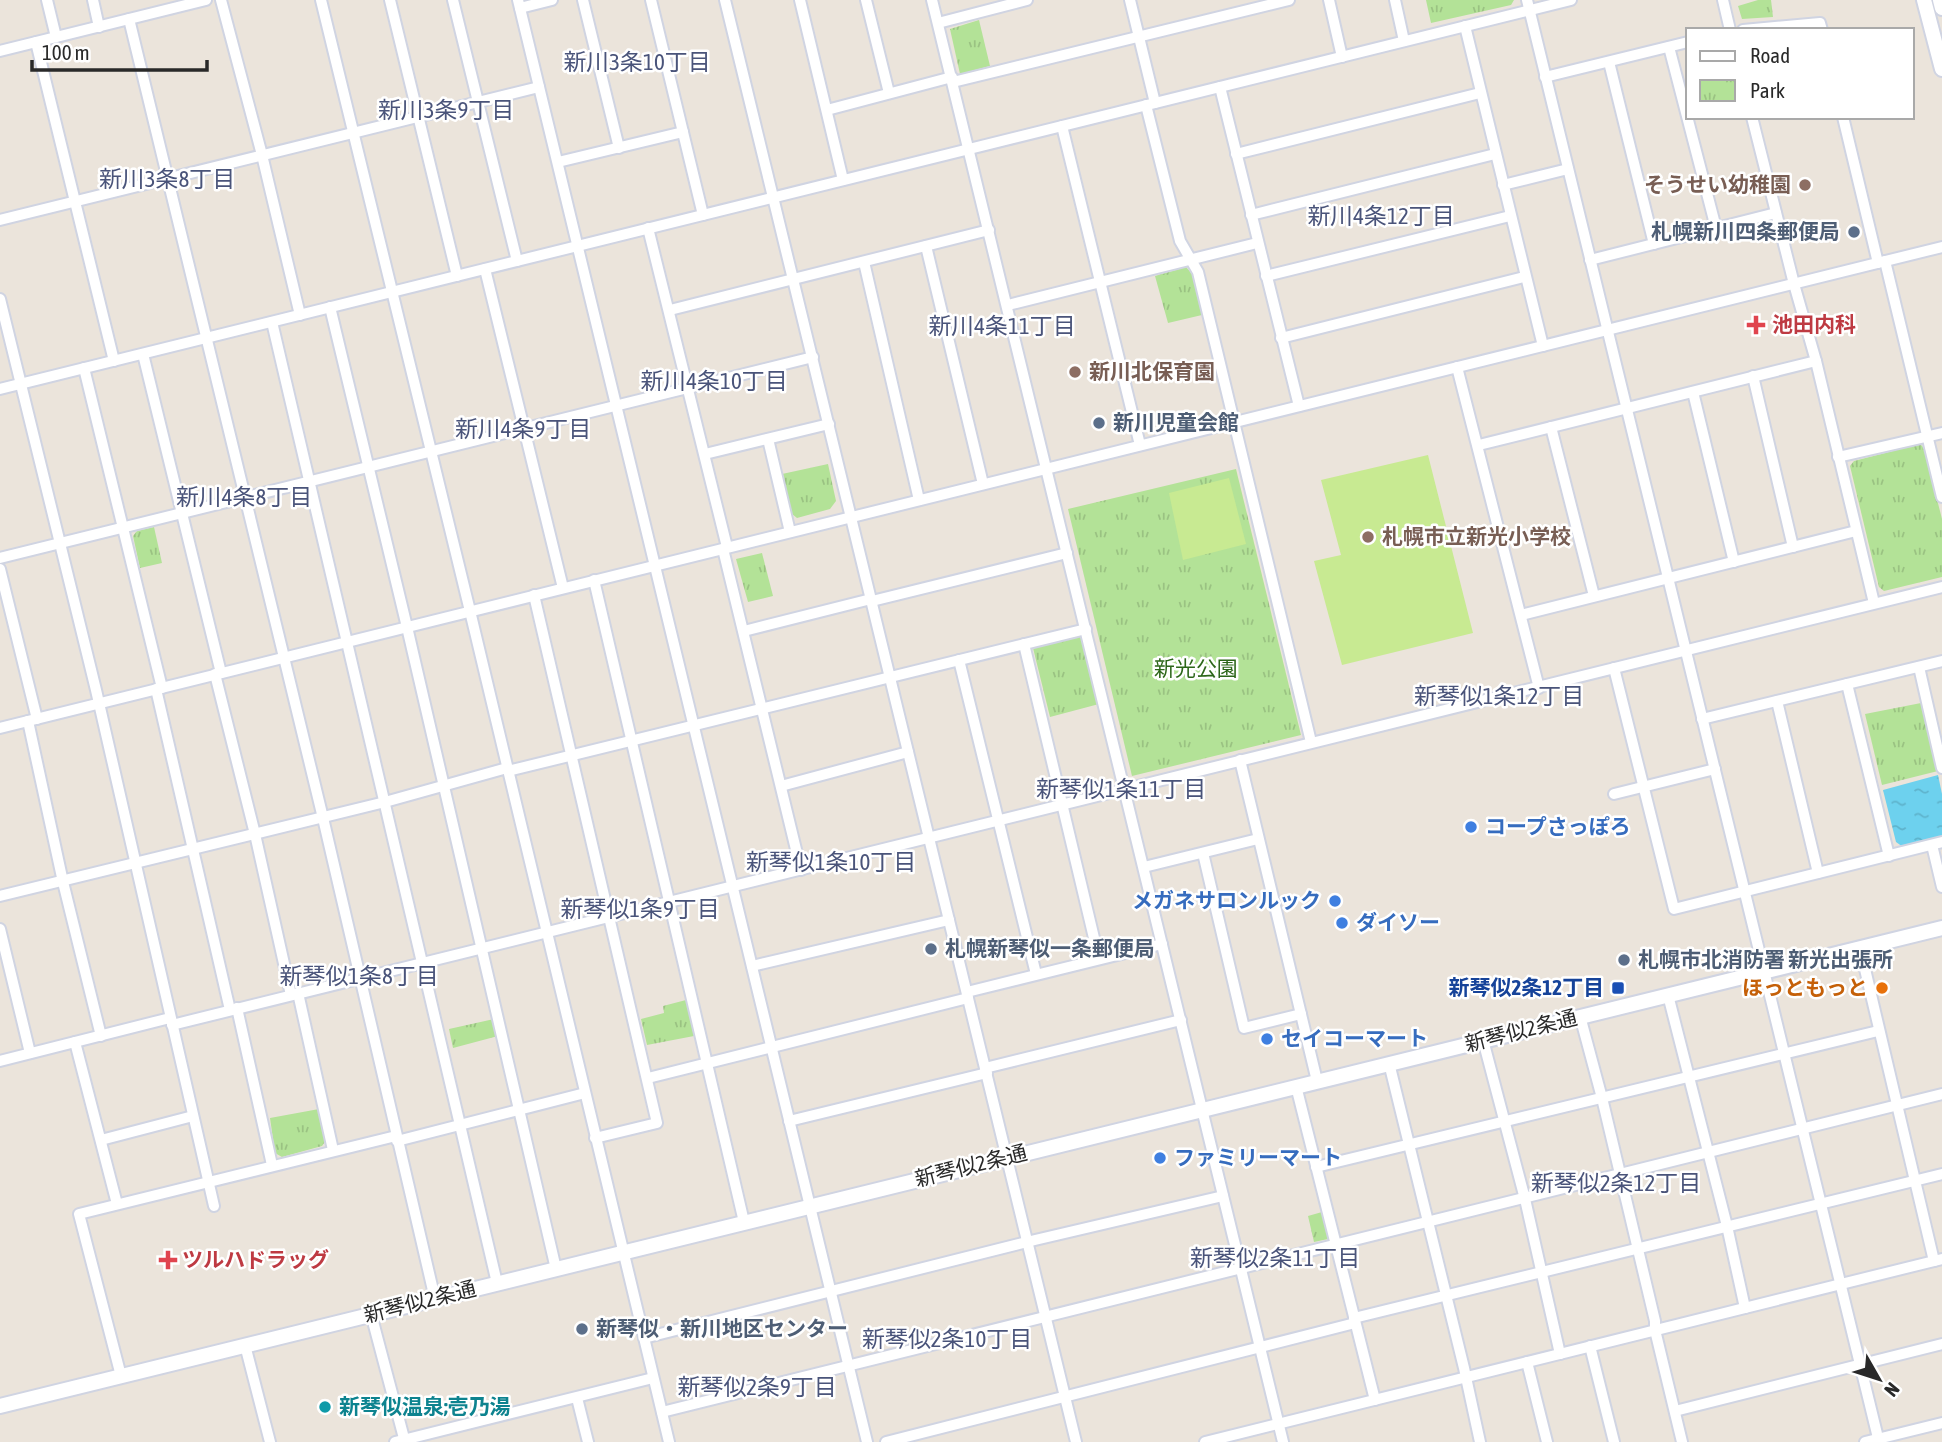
<svg xmlns="http://www.w3.org/2000/svg" width="1942" height="1442" viewBox="0 0 1942 1442" font-family="'Asap Condensed','Noto Sans JP',sans-serif">
  <style>
    .park { fill: url(#park-tufts) }
    .pitch { fill: #c8ea92 }
    .water { fill: url(#water-ripples) }
    .lines { fill: none; stroke-linecap: round; stroke-linejoin: round }
    .street-casing { stroke: #d0d4e2; stroke-width: 14 }
    .secondary-casing { stroke: #d0d4e2; stroke-width: 18 }
    .street { stroke: #fff; stroke-width: 10 }
    .secondary { stroke: #fff; stroke-width: 14 }
    .education-dot { fill: #8d6e63; stroke: #fff; stroke-width: 2.5 }
    .service-dot { fill: #5c6f8a; stroke: #fff; stroke-width: 2.5 }
    .health-dot { fill: #e0444e; stroke: #fff; stroke-width: 2.5 }
    .shop-dot { fill: #3f7fe0; stroke: #fff; stroke-width: 2.5 }
    .transit-dot { fill: #1a4fb4; stroke: #fff; stroke-width: 2.5 }
    .food-dot { fill: #e8710a; stroke: #fff; stroke-width: 2.5 }
    .culture-dot { fill: #0f9aa8; stroke: #fff; stroke-width: 2.5 }
    .labels { text-anchor: middle; stroke-width: 5; stroke-linejoin: round; paint-order: stroke }
    .education-label { font-size: 21px; font-weight: bold; fill: #785e54; stroke: #fff; text-anchor: start }
    .service-label { font-size: 21px; font-weight: bold; fill: #4e5e75; stroke: #fff; text-anchor: start }
    .health-label { font-size: 21px; font-weight: bold; fill: #be3a42; stroke: #fff; text-anchor: start }
    .park-label { font-size: 21px; fill: #2c6619; stroke: #fff }
    .shop-label { font-size: 21px; font-weight: bold; fill: #366cbe; stroke: #fff; text-anchor: start }
    .transit-label { font-size: 21px; font-weight: bold; fill: #164399; stroke: #fff; text-anchor: end }
    .food-label { font-size: 21px; font-weight: bold; fill: #c56008; stroke: #fff; text-anchor: end }
    .street-label { font-size: 21px; fill: #292929; stroke: #fff }
    .culture-label { font-size: 21px; font-weight: bold; fill: #0d838f; stroke: #fff; text-anchor: start }
    .neighbourhood-label { font-size: 23px; fill: #4a547a; stroke: #fff }
  </style>
  <defs>
    <pattern id="park-tufts" width="24" height="20" patternUnits="userSpaceOnUse" patternTransform="scale(1.75)"><rect width="24" height="20" fill="#b3e297"/><path d="M3 7l-1-3M5 7V3M7 7l1-3M15 17l-1-3M17 17v-4M19 17l1-3" fill="none" stroke="#9ac282"/></pattern>
    <pattern id="water-ripples" width="26" height="14" patternUnits="userSpaceOnUse" patternTransform="scale(1.75)"><rect width="26" height="14" fill="#6dd1ee"/><path d="M2 4q2-2 4 0t4 0M15 11q2-2 4 0t4 0" fill="none" stroke="#5eb3cc"/></pattern>
  </defs>
  <rect width="100%" height="100%" fill="#ebe4db"/>
  <!-- park -->
  <g class="park">
    <polygon points="1426,0 1514,0 1511,5 1431,23"/>
    <polygon points="1758,0 1771,0 1773,17 1742,19 1738,6"/>
    <polygon points="979,20 990,66 960,74 950,29"/>
    <polygon points="1186,267 1194,276 1202,315 1168,323 1155,276"/>
    <polygon points="1920,444 1924,448 1942,519 1942,577 1884,591 1879,587 1850,466 1854,461"/>
    <polygon points="828,464 836,501 830,509 797,518 792,514 782,474"/>
    <polygon points="1236,469 1301,735 1132,776 1068,509"/>
    <polygon points="154,527 162,563 140,568 133,536 137,531"/>
    <polygon points="762,553 773,596 748,602 736,559"/>
    <polygon points="1083,636 1099,704 1050,717 1033,648"/>
    <polygon points="1921,703 1938,771 1882,785 1865,714"/>
    <polygon points="686,1000 694,1036 647,1045 641,1019 664,1013 663,1006"/>
    <polygon points="494,1019 498,1036 453,1048 449,1029"/>
    <polygon points="319,1109 326,1140 322,1146 282,1157 275,1153 270,1118"/>
    <polygon points="1322,1212 1328,1239 1314,1242 1308,1216"/>
  </g>
  <!-- pitch -->
  <g class="pitch">
    <polygon points="1428,455 1473,633 1342,665 1314,561 1341,555 1321,480"/>
    <polygon points="1229,478 1246,544 1183,560 1169,493"/>
  </g>
  <!-- water -->
  <polygon class="water" points="1938,775 1942,794 1942,836 1903,847 1896,842 1883,790"/>
  <g class="lines">
    <!-- street casing -->
    <g class="street-casing">
      <g id="street">
        <polyline points="47,0 56,37"/>
        <polyline points="93,0 99,27"/>
        <polyline points="221,0 262,155 300,315"/>
        <polyline points="321,0 470,611 669,1442"/>
        <polyline points="390,0 457,276"/>
        <polyline points="453,0 517,261"/>
        <polyline points="518,0 867,1442"/>
        <polyline points="583,0 619,148"/>
        <polyline points="651,0 703,215"/>
        <polyline points="725,0 1076,1442"/>
        <polyline points="800,0 843,180"/>
        <polyline points="866,0 889,93"/>
        <polyline points="932,0 1283,1442"/>
        <polyline points="1130,0 1155,103"/>
        <polyline points="1329,0 1342,57"/>
        <polyline points="1395,0 1404,41"/>
        <polyline points="1527,0 1879,1442"/>
        <polyline points="1723,0 1730,30"/>
        <polyline points="520,8 552,0"/>
        <polyline points="129,19 323,818 435,1299"/>
        <polyline points="938,23 1027,0"/>
        <polyline points="1465,26 1543,346"/>
        <polyline points="1743,30 1820,23 1822,30"/>
        <polyline points="36,42 114,361"/>
        <polyline points="1669,47 1716,228"/>
        <polyline points="0,51 206,0"/>
        <polyline points="1609,62 1654,244"/>
        <polyline points="1545,77 1688,42"/>
        <polyline points="953,82 1289,0"/>
        <polyline points="1220,87 1299,406"/>
        <polyline points="1146,105 1180,241 1198,272 1311,742"/>
        <polyline points="827,110 952,77"/>
        <polyline points="1752,117 1794,284 1816,361 1874,603"/>
        <polyline points="1843,117 1878,263"/>
        <polyline points="1062,126 1140,445"/>
        <polyline points="1236,154 1480,93"/>
        <polyline points="558,162 683,132"/>
        <polyline points="1503,185 1568,169"/>
        <polyline points="1251,215 1495,154"/>
        <polyline points="0,220 539,87"/>
        <polyline points="648,228 727,547"/>
        <polyline points="926,246 983,484"/>
        <polyline points="1590,260 1776,213"/>
        <polyline points="1885,261 1942,497"/>
        <polyline points="864,262 919,500"/>
        <polyline points="485,269 563,588"/>
        <polyline points="1266,276 1510,216"/>
        <polyline points="0,299 96,690 214,1206"/>
        <polyline points="1008,305 1257,243"/>
        <polyline points="330,307 407,627 556,1269"/>
        <polyline points="670,310 989,230"/>
        <polyline points="272,322 497,1283"/>
        <polyline points="1281,338 1524,277"/>
        <polyline points="143,354 221,673"/>
        <polyline points="1457,367 1539,688"/>
        <polyline points="84,368 162,688"/>
        <polyline points="1753,376 1793,547"/>
        <polyline points="0,389 1571,0"/>
        <polyline points="1693,392 1734,562"/>
        <polyline points="1551,427 1594,596"/>
        <polyline points="768,439 790,532"/>
        <polyline points="1479,445 1816,361"/>
        <polyline points="705,454 829,424"/>
        <polyline points="1838,457 1942,433"/>
        <polyline points="723,549 801,870"/>
        <polyline points="0,558 813,357"/>
        <polyline points="0,569 37,719"/>
        <polyline points="594,580 744,1222"/>
        <polyline points="534,595 657,1123 595,1138"/>
        <polyline points="872,601 1067,553"/>
        <polyline points="1521,615 1856,531"/>
        <polyline points="744,631 871,599"/>
        <polyline points="1024,644 1099,959"/>
        <polyline points="959,660 1036,974"/>
        <polyline points="1919,667 1942,768"/>
        <polyline points="1614,668 1674,909 1942,842"/>
        <polyline points="215,674 255,834 291,995"/>
        <polyline points="1847,684 1889,856"/>
        <polyline points="156,689 230,1010"/>
        <polyline points="1777,701 1818,873"/>
        <polyline points="1702,719 1942,661"/>
        <polyline points="28,721 63,882 101,1036"/>
        <polyline points="0,728 1942,247"/>
        <polyline points="1240,760 1317,1081"/>
        <polyline points="508,771 1086,629"/>
        <polyline points="781,786 908,752"/>
        <polyline points="1614,794 1715,769"/>
        <polyline points="1932,845 1942,887"/>
        <polyline points="1203,853 1244,1028 1301,1014"/>
        <polyline points="1144,867 1258,839"/>
        <polyline points="0,896 385,802 507,768"/>
        <polyline points="0,929 30,1053"/>
        <polyline points="1860,948 1934,1261"/>
        <polyline points="752,966 949,920"/>
        <polyline points="967,992 1162,944"/>
        <polyline points="298,993 333,1150"/>
        <polyline points="1668,995 1727,1226 1745,1308"/>
        <polyline points="237,1008 272,1165"/>
        <polyline points="1580,1016 1602,1098 1655,1321 1655,1330 1682,1442"/>
        <polyline points="172,1025 1942,587"/>
        <polyline points="1483,1040 1525,1199 1560,1354"/>
        <polyline points="75,1042 117,1204"/>
        <polyline points="0,1061 170,1018"/>
        <polyline points="1389,1063 1464,1368 1480,1442"/>
        <polyline points="985,1068 1181,1020"/>
        <polyline points="648,1078 968,998"/>
        <polyline points="1296,1086 1375,1400"/>
        <polyline points="789,1121 987,1073"/>
        <polyline points="101,1140 193,1116"/>
        <polyline points="397,1141 585,1093"/>
        <polyline points="1316,1167 1878,1031"/>
        <polyline points="371,1314 405,1442"/>
        <polyline points="1354,1318 1942,1174"/>
        <polyline points="644,1338 1035,1240 1223,1196"/>
        <polyline points="245,1345 270,1442"/>
        <polyline points="1590,1346 1614,1442"/>
        <polyline points="1527,1362 1547,1442"/>
        <polyline points="121,1376 79,1214 396,1136"/>
        <polyline points="577,1398 588,1442"/>
        <polyline points="1675,1411 1942,1344"/>
        <polyline points="662,1412 1942,1094"/>
        <polyline points="395,1442 653,1378"/>
        <polyline points="886,1442 1355,1323"/>
        <polyline points="1205,1442 1942,1259"/>
        <polyline points="1865,1442 1942,1423"/>
      </g>
    </g>
    <!-- secondary casing -->
    <g class="secondary-casing">
      <g id="secondary">
        <polyline points="1924,0 1942,69"/>
        <polyline points="1940,0 1942,8"/>
        <polyline points="0,1406 1942,928"/>
      </g>
    </g>
    <!-- street -->
    <use href="#street" class="street"/>
    <!-- secondary -->
    <use href="#secondary" class="secondary"/>
  </g>
  <!-- markers -->
  <g class="education-dot">
    <circle cx="1805" cy="185" r="7"/>
    <circle cx="1075" cy="372" r="7"/>
    <circle cx="1368" cy="537" r="7"/>
  </g>
  <g class="service-dot">
    <circle cx="1854" cy="232" r="7"/>
    <circle cx="1099" cy="423" r="7"/>
    <circle cx="931" cy="949" r="7"/>
    <circle cx="1624" cy="960" r="7"/>
    <circle cx="582" cy="1329" r="7"/>
  </g>
  <g class="health-dot">
    <path d="M1752.5 314.5h7v7h7v7h-7v7h-7v-7h-7v-7h7z"/>
    <path d="M164.5 1249.5h7v7h7v7h-7v7h-7v-7h-7v-7h7z"/>
  </g>
  <g class="shop-dot">
    <circle cx="1471" cy="827" r="7"/>
    <circle cx="1335" cy="901" r="7"/>
    <circle cx="1342" cy="923" r="7"/>
    <circle cx="1267" cy="1039" r="7"/>
    <circle cx="1160" cy="1158" r="7"/>
  </g>
  <rect class="transit-dot" x="1611" y="981" width="14" height="14" rx="3.5"/>
  <circle class="food-dot" cx="1882" cy="988" r="7"/>
  <circle class="culture-dot" cx="325" cy="1407" r="7"/>
  <g class="labels">
    <!-- education labels -->
    <g class="education-label">
      <text x="1791" y="192" text-anchor="end">そうせい幼稚園</text>
      <text x="1089" y="379">新川北保育園</text>
      <text x="1382" y="544">札幌市立新光小学校</text>
    </g>
    <!-- service labels -->
    <g class="service-label">
      <text x="1840" y="239" text-anchor="end">札幌新川四条郵便局</text>
      <text x="1113" y="430">新川児童会館</text>
      <text x="945" y="956">札幌新琴似一条郵便局</text>
      <text x="1638" y="967">札幌市北消防署 新光出張所</text>
      <text x="596" y="1336">新琴似・新川地区センター</text>
    </g>
    <!-- health labels -->
    <g class="health-label">
      <text x="1772" y="332">池田内科</text>
      <text x="182" y="1267">ツルハドラッグ</text>
    </g>
    <!-- park labels -->
    <g class="park-label">
      <text x="1196" y="676">新光公園</text>
    </g>
    <!-- shop labels -->
    <g class="shop-label">
      <text x="1485" y="834">コープさっぽろ</text>
      <text x="1321" y="908" text-anchor="end">メガネサロンルック</text>
      <text x="1356" y="930">ダイソー</text>
      <text x="1281" y="1046">セイコーマート</text>
      <text x="1174" y="1165">ファミリーマート</text>
    </g>
    <!-- transit labels -->
    <g class="transit-label">
      <text x="1604" y="995">新琴似2条12丁目</text>
    </g>
    <!-- food labels -->
    <g class="food-label">
      <text x="1868" y="995">ほっともっと</text>
    </g>
    <!-- street labels -->
    <g class="street-label">
      <text transform="translate(1521 1031) rotate(-14)" y="7">新琴似2条通</text>
      <text transform="translate(971 1166) rotate(-14)" y="7">新琴似2条通</text>
      <text transform="translate(420 1302) rotate(-14)" y="7">新琴似2条通</text>
    </g>
    <!-- culture labels -->
    <g class="culture-label">
      <text x="339" y="1414">新琴似温泉;壱乃湯</text>
    </g>
    <!-- neighbourhood labels -->
    <g class="neighbourhood-label">
      <text x="637" y="70">新川3条10丁目</text>
      <text x="446" y="118">新川3条9丁目</text>
      <text x="167" y="187">新川3条8丁目</text>
      <text x="1381" y="224">新川4条12丁目</text>
      <text x="1002" y="334">新川4条11丁目</text>
      <text x="714" y="389">新川4条10丁目</text>
      <text x="523" y="437">新川4条9丁目</text>
      <text x="244" y="505">新川4条8丁目</text>
      <text x="1499" y="704">新琴似1条12丁目</text>
      <text x="1121" y="797">新琴似1条11丁目</text>
      <text x="831" y="870">新琴似1条10丁目</text>
      <text x="640" y="917">新琴似1条9丁目</text>
      <text x="359" y="984">新琴似1条8丁目</text>
      <text x="1616" y="1191">新琴似2条12丁目</text>
      <text x="1275" y="1266">新琴似2条11丁目</text>
      <text x="947" y="1347">新琴似2条10丁目</text>
      <text x="757" y="1395">新琴似2条9丁目</text>
    </g>
  </g>
  <!-- legend -->
  <rect x="1686" y="28" width="228" height="91" fill="#ffffff" stroke="#a9a9a9" stroke-width="2"/>
  <rect x="1700" y="51" width="35" height="10" fill="#ffffff" stroke="#a9a9a9" stroke-width="2"/>
  <text x="1750" y="63" font-size="21" fill="#292929">Road</text>
  <rect x="1700" y="80" width="35" height="21" fill="url(#park-tufts)" stroke="#a9a9a9" stroke-width="2"/>
  <text x="1750" y="98" font-size="21" fill="#292929">Park</text>
  <!-- north arrow -->
  <g transform="translate(1879 1379) rotate(129)" stroke="#ffffff" stroke-width="5" paint-order="stroke">
  <path d="M0-5L12 26L0 18L-12 26Z" fill="#292929"/>
  <text y="-10" font-size="19" font-weight="bold" text-anchor="middle" fill="#292929">N</text>
  </g>
  <!-- scale -->
  <path d="M32 60v10h175v-10" fill="none" stroke="#292929" stroke-width="3.5"/>
  <text x="42" y="60" font-size="21" fill="#292929" stroke="#ffffff" stroke-width="5" paint-order="stroke">100 m</text>
</svg>
